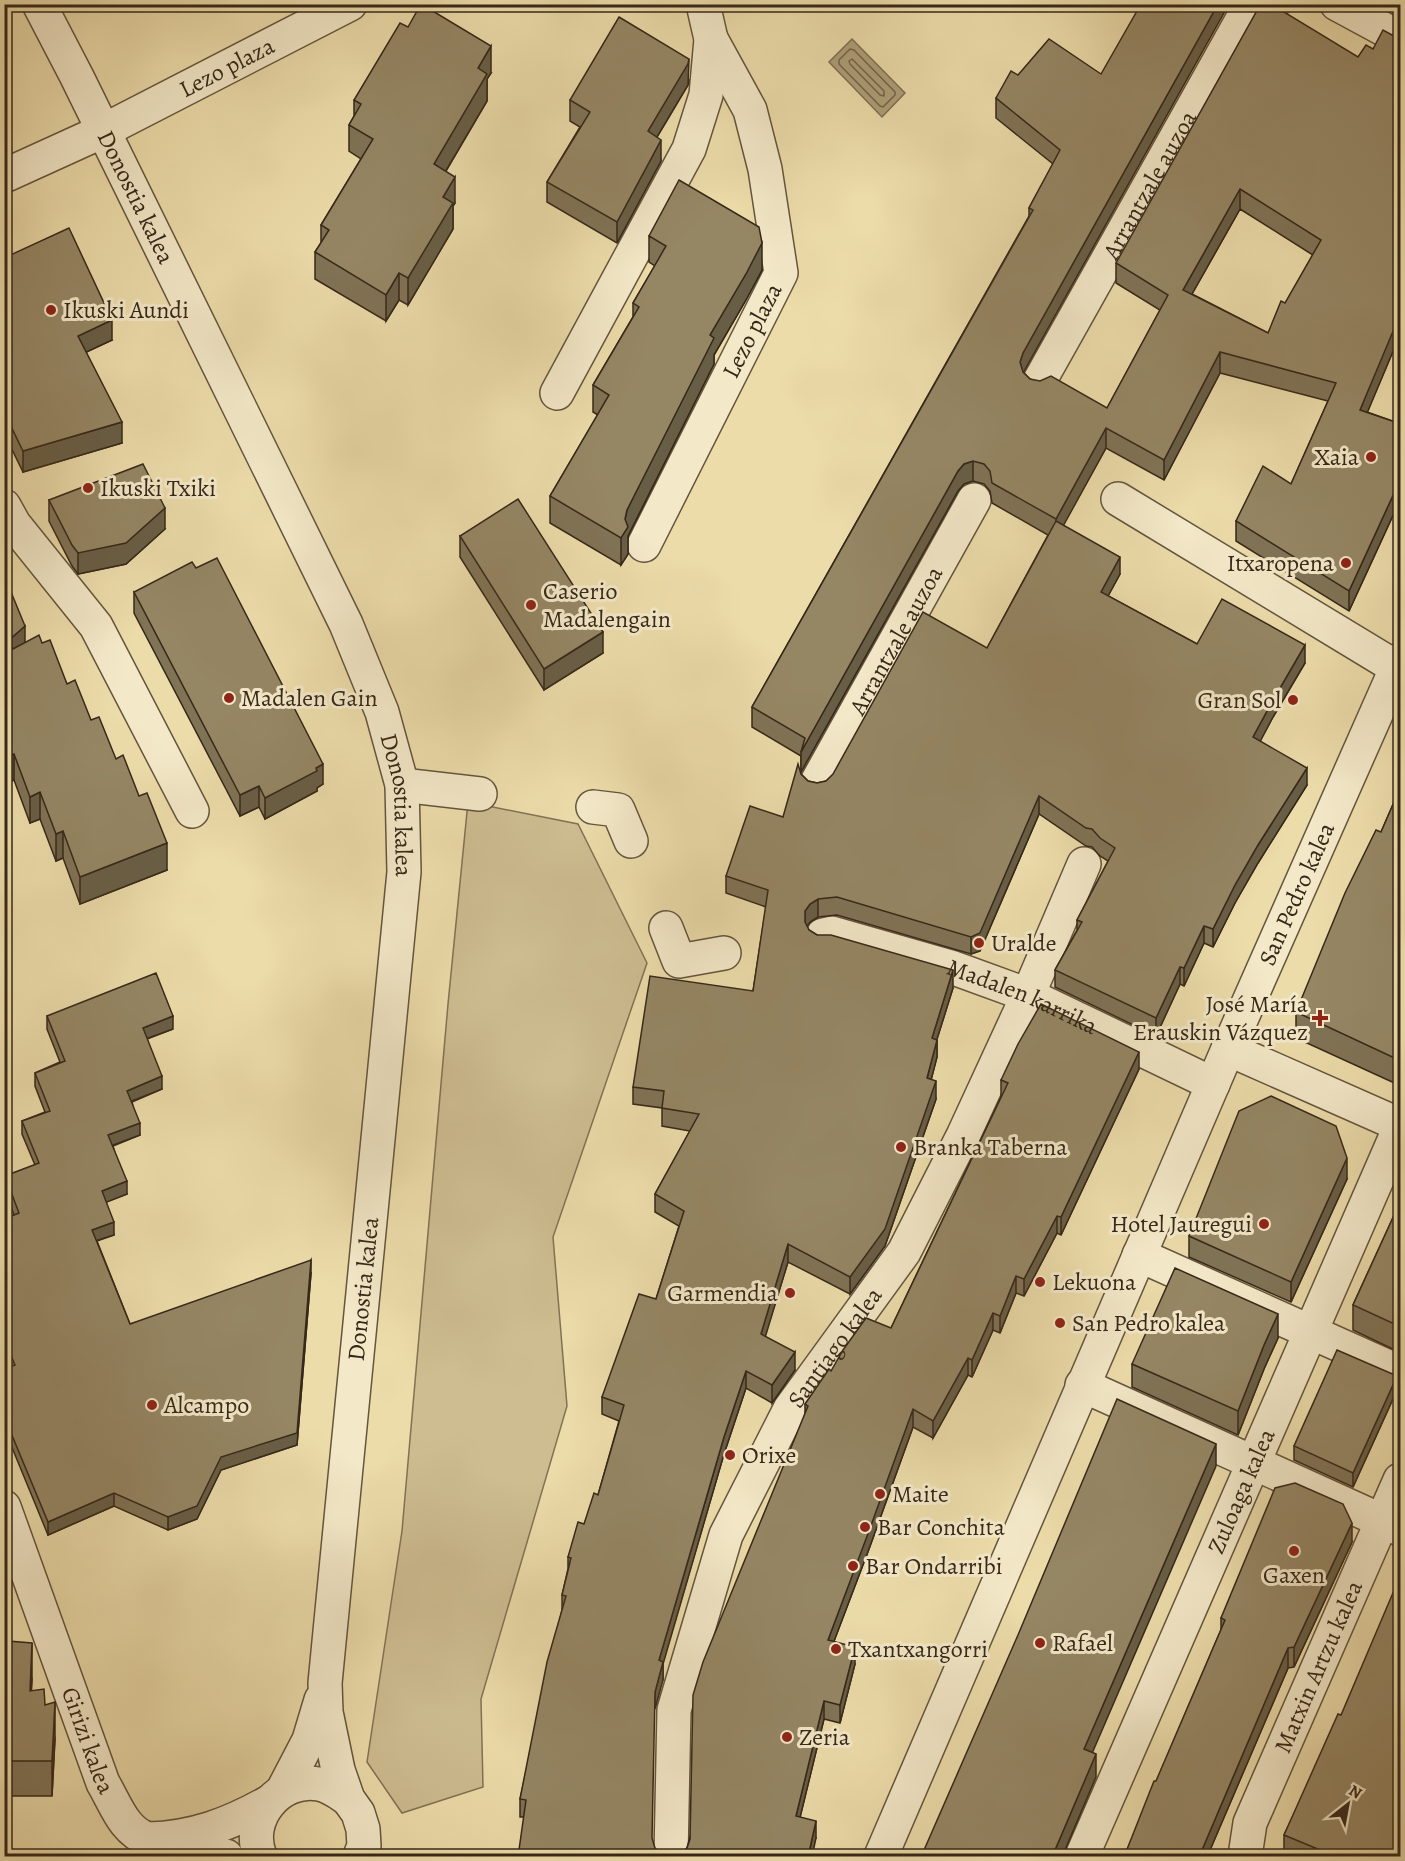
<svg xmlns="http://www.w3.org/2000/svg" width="1405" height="1861" viewBox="0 0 1405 1861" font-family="Alegreya,serif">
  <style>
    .green { fill: #cdbd91; stroke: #827255; stroke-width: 1.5 }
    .water { fill: #ae9f79; stroke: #7e6f53; stroke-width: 1.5 }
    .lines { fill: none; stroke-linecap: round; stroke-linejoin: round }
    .shore { stroke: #726449; stroke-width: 1.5 }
    .minor-casing { stroke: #64553d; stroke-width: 36 }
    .minor { stroke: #f3e8c8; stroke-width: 33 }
    .wall { fill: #807356; stroke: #362819; stroke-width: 1.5; fill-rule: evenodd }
    .shaded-wall { fill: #685e46; stroke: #362819; stroke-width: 1.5 }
    .building { fill: #958664; stroke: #362819; stroke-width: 1.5; fill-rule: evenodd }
    .poi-dot { fill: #8f2418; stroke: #f3e8c8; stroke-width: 2 }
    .labels { text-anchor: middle; stroke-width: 6; stroke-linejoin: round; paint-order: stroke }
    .street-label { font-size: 24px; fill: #362819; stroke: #f3e8c8 }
    .poi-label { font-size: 24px; fill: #362819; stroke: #f3e8c8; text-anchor: start }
  </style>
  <rect width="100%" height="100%" fill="#ecdcaa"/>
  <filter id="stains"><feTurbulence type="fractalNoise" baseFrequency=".00333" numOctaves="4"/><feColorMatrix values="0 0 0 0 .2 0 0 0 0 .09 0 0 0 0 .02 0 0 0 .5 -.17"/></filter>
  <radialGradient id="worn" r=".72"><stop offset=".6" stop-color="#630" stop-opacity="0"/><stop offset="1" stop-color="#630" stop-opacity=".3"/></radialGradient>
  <!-- green -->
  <polygon class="green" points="468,802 578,824 647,963 553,1237 567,1406 481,1699 483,1787 402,1813 367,1762 402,1531 448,1004"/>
  <!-- water -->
  <polygon class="water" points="852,39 905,93 882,117 829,62"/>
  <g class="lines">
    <!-- shore -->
    <g class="shore">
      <polygon points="850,49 854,50 895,92 895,95 883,107 880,106 839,64 839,60"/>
      <polygon points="852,59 884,91 884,96 880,95 850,64 849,61"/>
    </g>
    <!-- minor casing -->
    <g class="minor-casing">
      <g id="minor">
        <path id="s1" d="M 39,4 L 77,77 L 346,624 L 382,712 L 402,785 L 404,872 L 325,1683 L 326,1712 L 338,1770 L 348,1799 L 358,1813 L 363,1829 L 364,1846 L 360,1856"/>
        <polyline points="1337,4 1400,38"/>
        <path id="s2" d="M 4,176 L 103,131 L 350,4"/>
        <path id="s3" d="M 1039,382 L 1247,11 L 1273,4"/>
        <polyline points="557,393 689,149 706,95 711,39 703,4"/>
        <polyline points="1118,499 1397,668"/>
        <polyline points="4,506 14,524 96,626 192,811"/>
        <path id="s4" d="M 644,545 L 781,273 L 765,169 L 750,110 L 711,39"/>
        <path id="s5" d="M 817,782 L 974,500"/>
        <polyline points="402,785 480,794"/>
        <polyline points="593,807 618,810 631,841"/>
        <polyline points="666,928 679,961 724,953"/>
        <path id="s6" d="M 823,935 L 832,933 L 951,967 L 1028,995 L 1213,1084"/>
        <polyline points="1228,1049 1400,1125"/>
        <polyline points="1139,1255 1400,1372"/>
        <polyline points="1082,1385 1400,1529"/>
        <path id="s7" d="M 4,1507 L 103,1783 C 115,1803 124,1832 148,1839 C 193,1838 230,1824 269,1802"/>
        <polyline points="283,1790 309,1740 321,1700"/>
        <polyline points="173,1856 184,1855 226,1856"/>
        <path d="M 260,1856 C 245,1819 279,1777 319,1784 C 330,1786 339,1793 348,1799"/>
        <path id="s8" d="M 671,1856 L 674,1710 L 726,1535 L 790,1409 L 904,1252 L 963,1136 L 1028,995 L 1084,864"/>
        <path id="s9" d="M 881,1856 L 1228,1049 L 1400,660"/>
        <path id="s10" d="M 1082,1856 L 1400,1127"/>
        <path id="s11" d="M 1245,1856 L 1250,1823 L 1400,1480"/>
      </g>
    </g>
    <!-- minor -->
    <use href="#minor" class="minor"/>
  </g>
  <!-- wall -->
  <g class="wall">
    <path d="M 1392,35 L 1401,35 L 1401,327 L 1399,329 L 1399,337 L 1367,412 L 1401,424 L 1401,498 L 1349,611 L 1236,541 L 1236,521 L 1291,484 L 1328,401 L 1220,373 L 1164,480 L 1106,448 L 1063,525 L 1120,574 L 1108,596 L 1197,644 L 1305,663 L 1273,717 L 1260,741 L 1307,785 L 1258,863 L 1235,903 L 1213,947 L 1204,943 L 1184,986 L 1180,984 L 1156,1036 L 1055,987 L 1055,970 L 1077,930 L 1077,920 L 1108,861 L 1100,856 L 1092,847 L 1086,846 L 1039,814 L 980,951 L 971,954 L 837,915 L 818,917 L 810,922 L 807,926 L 809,930 L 817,935 L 953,988 L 937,1039 L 937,1057 L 931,1080 L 936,1099 L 885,1246 L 850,1294 L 788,1262 L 765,1336 L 795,1370 L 772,1403 L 746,1388 L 724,1454 L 663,1662 L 663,1680 L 524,1817 L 520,1817 L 520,1799 L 562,1610 L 562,1595 L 568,1569 L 568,1557 L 598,1495 L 619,1421 L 602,1414 L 602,1397 L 656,1299 L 679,1226 L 655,1212 L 655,1194 L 690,1131 L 662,1126 L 662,1108 L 633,1104 L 633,1087 L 753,991 L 766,907 L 726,893 L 726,876 L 783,817 L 801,774 L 808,781 L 817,783 L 826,781 L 987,648 L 1048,535 L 992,503 L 990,491 L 984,484 L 973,481 L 964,484 L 958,491 L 801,772 L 801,756 L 752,727 L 752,707 L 1029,216 L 1029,208 L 1053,164 L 996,118 L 996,98 L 1018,75 L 1101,74 L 1023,372 L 1030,379 L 1107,408 L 1160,310 L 1116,283 L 1116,263 L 1358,57 L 1373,49 ZM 1240,209 L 1313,255 L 1268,333 L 1192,294 Z"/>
    <polygon points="491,73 487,79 487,101 446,171 455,203 453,206 453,229 408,305 399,300 386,321 315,279 315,252 321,243 321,225 361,159 349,151 349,125 354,116 354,100"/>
    <polygon points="689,80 688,85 657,137 661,161 617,243 547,202 547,182 580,127 570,121 570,100"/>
    <polygon points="649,236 762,270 746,300 714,355 714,364 628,536 628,554 621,565 550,523 550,496 598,415 593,412 593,385 633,317 633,303 655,266 649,262"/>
    <polygon points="4,258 112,340 86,352 122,443 23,472 4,433"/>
    <polygon points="49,500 165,529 126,564 78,574 72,566 49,521"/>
    <polygon points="460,536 603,653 544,690 460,557"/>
    <polygon points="4,575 25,643 42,643 67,684 116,759 167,870 80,904 63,858 56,861 40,819 30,823 14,780 6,783 4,780"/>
    <polygon points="134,592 323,784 317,788 317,791 265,819 259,807 240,816 134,613"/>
    <polygon points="1401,786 1401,1086 1296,1038 1296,1012 1381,832"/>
    <polygon points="47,1016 173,1029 147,1039 162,1089 132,1102 140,1135 113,1146 127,1194 106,1202 114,1235 97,1241 130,1324 311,1273 297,1445 221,1470 197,1519 168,1530 114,1506 48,1535 4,1428 4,1369 11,1367 4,1351 4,1219 14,1215 5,1189 5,1176 35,1165 22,1134 22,1121 45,1112 35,1086 35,1073 60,1062 47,1029"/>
    <polygon points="1139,1069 1061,1235 1057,1233 1024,1296 1016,1293 1000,1333 993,1330 972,1377 968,1375 933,1438 913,1427 869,1549 834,1641 855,1664 840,1723 824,1719 800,1817 816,1838 679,1855 687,1848 805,1414 805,1404 831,1371 891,1328 1001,1097 1001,1080"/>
    <polygon points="1347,1179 1291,1302 1189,1257 1189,1236"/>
    <polygon points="1401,1200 1401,1353 1353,1330 1353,1305"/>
    <polygon points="1278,1338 1264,1369 1238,1435 1132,1387 1132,1364"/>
    <polygon points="1397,1390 1353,1487 1294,1460 1294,1446"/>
    <polygon points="1352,1542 1294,1667 1288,1668 1207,1857 1124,1857 1221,1630 1221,1618"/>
    <polygon points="4,1596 11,1631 11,1641 32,1679 31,1691 45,1705 55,1738 52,1796 4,1796"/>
    <polygon points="1341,1715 1401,1857 1284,1857 1284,1835"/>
  </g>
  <!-- shaded-wall -->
  <g class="shaded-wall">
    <polygon points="1218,4 1229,4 1023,373 1020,362 1023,353"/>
    <polygon points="491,46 491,73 487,79 487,101 434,191 434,164 478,68"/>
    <polygon points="689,59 688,85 648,152 648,131"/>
    <polygon points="661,140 661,161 617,243 617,222"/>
    <polygon points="455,177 455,203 453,206 453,229 408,305 408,278 443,197"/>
    <polygon points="1240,189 1240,209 1183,310 1183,290"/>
    <polygon points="762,243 762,270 746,300 714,355 714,364 628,536 628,554 621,565 621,538 627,510 710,335"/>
    <polygon points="399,273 399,300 386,321 386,295"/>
    <polygon points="1401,307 1399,337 1360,430 1360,410 1396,316"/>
    <polygon points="112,320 112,340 78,356 78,336"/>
    <polygon points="1220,352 1220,373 1164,480 1164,460"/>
    <polygon points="122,422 122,443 23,472 23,451"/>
    <polygon points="1106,428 1106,448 1056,539 1056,519"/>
    <polygon points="973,461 973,481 964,484 958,491 801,772 801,752 958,471 964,464"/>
    <polygon points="1401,478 1401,498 1349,611 1349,591"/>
    <polygon points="165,508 165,529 126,564 78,574 78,553"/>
    <polygon points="1120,557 1120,574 1101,609 1101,592"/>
    <polygon points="25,626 25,653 8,668 8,641"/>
    <polygon points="603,632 603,653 544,690 544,669"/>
    <polygon points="1305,645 1305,663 1273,717 1253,755 1253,737 1273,700"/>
    <polygon points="14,754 14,780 6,783 6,757"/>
    <polygon points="323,764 323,784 317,788 317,791 265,819 265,798"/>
    <polygon points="1307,768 1307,785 1258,863 1235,903 1213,947 1213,929 1235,885 1258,845"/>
    <polygon points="259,786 259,807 240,816 240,795"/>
    <polygon points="40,792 40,819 30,823 30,797"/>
    <polygon points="1039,796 1039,814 980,951 971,954 971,937"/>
    <polygon points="63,831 63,858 56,861 56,834"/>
    <polygon points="167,843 167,870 80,904 80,877"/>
    <polygon points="818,899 818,917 810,922 805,929 805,940 805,911 810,904"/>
    <polygon points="1204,926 1204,943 1184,986 1184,968"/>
    <polygon points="1180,967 1180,984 1156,1036 1156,1018"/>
    <polygon points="953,970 953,988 932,1055 932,1038"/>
    <polygon points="173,1016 173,1029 143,1040 143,1028"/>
    <polygon points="937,1040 937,1057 927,1096 927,1078"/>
    <polygon points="1139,1052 1139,1069 1061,1235 1061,1217"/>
    <polygon points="162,1076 162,1089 127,1103 127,1091"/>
    <polygon points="936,1081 936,1099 885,1246 850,1294 850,1277"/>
    <polygon points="140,1123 140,1135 108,1147 108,1135"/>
    <polygon points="1347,1158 1347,1179 1291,1302 1291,1282"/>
    <polygon points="127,1181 127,1194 102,1204 102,1191"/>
    <polygon points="1057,1216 1057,1233 1024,1296 1024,1279"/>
    <polygon points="114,1222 114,1235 92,1242 92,1230"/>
    <polygon points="788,1244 788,1262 761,1351 761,1334"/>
    <polygon points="311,1260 311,1273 297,1445 221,1470 197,1519 168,1530 168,1517"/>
    <polygon points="1016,1276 1016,1293 1000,1333 1000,1316"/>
    <polygon points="993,1313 993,1330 972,1377 972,1360"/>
    <polygon points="1278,1314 1278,1338 1264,1369 1238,1435 1238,1411 1264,1345"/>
    <polygon points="795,1352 795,1370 772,1403 772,1385"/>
    <polygon points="968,1358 968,1375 933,1438 933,1421"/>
    <polygon points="746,1371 746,1388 724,1454 659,1678 659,1660 724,1437"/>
    <polygon points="1397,1376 1397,1390 1353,1487 1353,1473"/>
    <polygon points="913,1409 913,1427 869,1549 828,1657 828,1640"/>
    <polygon points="1216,1444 1216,1466 1084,1772 1084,1749"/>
    <polygon points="114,1493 114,1506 48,1535 48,1522"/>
    <polygon points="1352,1523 1352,1542 1294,1667 1294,1647"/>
    <polygon points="11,1596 11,1631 8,1677 8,1641"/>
    <polygon points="32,1643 32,1679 30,1727 30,1691"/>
    <polygon points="855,1647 855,1664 840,1723 840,1705"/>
    <polygon points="1288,1648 1288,1668 1207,1857 1199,1857"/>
    <polygon points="663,1662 663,1680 655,1709 655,1692"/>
    <polygon points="824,1701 824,1719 796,1834 796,1816"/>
    <polygon points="55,1702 55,1738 52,1796 52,1761"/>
    <polygon points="1096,1754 1096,1777 1062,1857 1052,1857"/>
    <polygon points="816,1821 816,1838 812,1857 808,1857"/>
  </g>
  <!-- building -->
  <g class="building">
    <polygon points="421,4 491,46 478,68 487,74 434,164 455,177 443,197 453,203 408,278 399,273 386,295 315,252 329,230 321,225 373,139 349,125 361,104 354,100 400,23 408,27"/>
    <path d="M 1141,4 L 1218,4 L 1023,353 L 1020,362 L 1023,372 L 1030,379 L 1040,381 L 1051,376 L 1107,408 L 1168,295 L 1116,263 L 1259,7 L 1271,4 L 1358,57 L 1366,45 L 1373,49 L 1383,30 L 1392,35 L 1401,35 L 1401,307 L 1396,316 L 1399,317 L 1360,410 L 1401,424 L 1401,478 L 1349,591 L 1236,521 L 1263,466 L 1291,484 L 1336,383 L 1220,352 L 1164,460 L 1106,428 L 1056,519 L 992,483 L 990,471 L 984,464 L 973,461 L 964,464 L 958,471 L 801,752 L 805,738 L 752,707 L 1033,210 L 1029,208 L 1060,150 L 996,98 L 1011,71 L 1018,75 L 1049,39 L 1101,74 ZM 1240,189 L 1321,240 L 1285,303 L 1281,301 L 1268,333 L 1183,290 Z"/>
    <polygon points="619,17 689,59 688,64 648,131 661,140 617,222 547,182 590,112 570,100"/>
    <polygon points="679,180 759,227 762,243 746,274 710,335 714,338 627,510 625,519 628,527 621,538 550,496 609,395 593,385 639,307 633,303 666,246 649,236"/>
    <polygon points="69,228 112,320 78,336 122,422 23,451 4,412 4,258"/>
    <polygon points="143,464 165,508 126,543 78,553 72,545 49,500"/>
    <polygon points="518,499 603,632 544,669 460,536"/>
    <polygon points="1056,521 1120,557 1101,592 1197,644 1222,599 1305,645 1273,700 1253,737 1307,768 1258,845 1235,885 1213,929 1204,926 1184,968 1180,967 1156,1018 1055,970 1082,922 1077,920 1115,848 1100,838 1092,829 1086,828 1039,796 980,933 971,937 837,897 818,899 810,904 805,911 805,922 809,930 817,935 831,935 953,970 932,1038 937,1040 927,1078 936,1081 885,1229 850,1277 788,1244 761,1334 795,1352 772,1385 746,1371 724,1437 659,1660 663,1662 655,1692 652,1838 655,1848 662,1855 669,1857 518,1857 526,1800 520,1799 547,1662 566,1596 562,1595 571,1558 568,1557 578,1522 584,1524 594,1493 598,1495 624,1405 602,1397 639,1294 656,1299 684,1211 655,1194 699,1114 662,1108 664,1091 633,1087 650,976 753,991 768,890 726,876 750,806 783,817 798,764 801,774 808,781 817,783 826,781 833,774 923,612 987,648"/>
    <polygon points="217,558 323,764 316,768 317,771 265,798 259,786 240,795 134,592 192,562 196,568"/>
    <polygon points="4,575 25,626 8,641 13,649 39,635 42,643 50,640 67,684 75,680 91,720 99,717 116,759 123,755 139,796 147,793 167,843 80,877 63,831 56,834 40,792 30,797 14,754 6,757 4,753"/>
    <polygon points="1401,786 1401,1061 1296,1012 1345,893 1376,830 1381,832"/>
    <polygon points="156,973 173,1016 143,1028 162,1076 127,1091 140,1123 108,1135 127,1181 102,1191 114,1222 92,1230 130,1324 311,1260 297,1433 221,1457 197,1506 168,1517 114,1493 48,1522 4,1416 4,1369 15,1365 4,1338 4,1271 6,1270 4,1266 4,1219 19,1213 5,1176 39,1163 22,1121 50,1111 35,1073 65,1061 47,1016"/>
    <polygon points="1041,1004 1139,1052 1061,1217 1057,1216 1024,1279 1016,1276 1000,1316 993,1313 972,1360 968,1358 933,1421 913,1409 869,1531 828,1640 855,1647 840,1705 824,1701 796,1816 816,1821 808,1857 673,1857 679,1855 687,1848 690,1839 693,1695 703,1662 808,1406 805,1404 829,1369 831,1371 843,1350 866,1318 891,1328 1008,1083 1001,1080 1018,1044"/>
    <polygon points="1271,1096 1336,1126 1347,1158 1291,1282 1189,1236 1239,1111"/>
    <polygon points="1401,1200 1401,1327 1353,1305"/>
    <polygon points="1175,1268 1278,1314 1264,1345 1238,1411 1132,1364"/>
    <polygon points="1337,1350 1397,1376 1353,1473 1294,1446"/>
    <polygon points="1117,1399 1216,1444 1084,1749 1096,1754 1052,1857 921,1857 1018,1635"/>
    <polygon points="1295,1483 1343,1504 1352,1523 1294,1647 1288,1648 1199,1857 1124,1857 1154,1781 1156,1781 1225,1620 1221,1618 1275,1488"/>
    <polygon points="1401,1574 1401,1857 1337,1857 1284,1835 1338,1714 1341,1715"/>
    <polygon points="4,1596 11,1596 8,1641 32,1643 30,1691 44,1689 45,1705 55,1702 52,1761 4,1761"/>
  </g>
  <!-- markers -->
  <g class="poi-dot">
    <circle cx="51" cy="310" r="6"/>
    <circle cx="1371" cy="457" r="6"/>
    <circle cx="88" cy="488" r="6"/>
    <circle cx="1346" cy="563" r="6"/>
    <circle cx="531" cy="605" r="6"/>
    <circle cx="229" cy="698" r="6"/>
    <circle cx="1293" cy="700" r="6"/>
    <circle cx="979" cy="943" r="6"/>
    <path d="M1317 1009h6v6h6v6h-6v6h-6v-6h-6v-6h6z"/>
    <circle cx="901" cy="1147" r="6"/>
    <circle cx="1264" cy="1224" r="6"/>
    <circle cx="1040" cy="1282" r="6"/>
    <circle cx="790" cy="1293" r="6"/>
    <circle cx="1060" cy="1323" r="6"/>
    <circle cx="152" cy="1405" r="6"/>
    <circle cx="730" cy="1455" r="6"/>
    <circle cx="880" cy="1494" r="6"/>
    <circle cx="865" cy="1527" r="6"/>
    <circle cx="1294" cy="1551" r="6"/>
    <circle cx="853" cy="1566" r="6"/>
    <circle cx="1040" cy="1643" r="6"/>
    <circle cx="836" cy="1649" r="6"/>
    <circle cx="787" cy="1737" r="6"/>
  </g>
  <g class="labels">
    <!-- street labels -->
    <g class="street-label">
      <text dy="8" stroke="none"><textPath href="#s2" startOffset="248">Lezo plaza</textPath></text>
      <text dy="8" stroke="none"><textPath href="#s3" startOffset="226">Arrantzale auzoa</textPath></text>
      <text dy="8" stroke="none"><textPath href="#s1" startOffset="216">Donostia kalea</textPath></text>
      <text dy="8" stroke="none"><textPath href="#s4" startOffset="240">Lezo plaza</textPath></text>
      <text dy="8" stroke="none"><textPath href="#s5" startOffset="162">Arrantzale auzoa</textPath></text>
      <text dy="8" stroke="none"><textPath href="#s1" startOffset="882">Donostia kalea</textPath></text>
      <text dy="8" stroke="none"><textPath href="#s9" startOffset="1048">San Pedro kalea</textPath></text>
      <text dy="8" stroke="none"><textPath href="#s6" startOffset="210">Madalen karrika</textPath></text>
      <text transform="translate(363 1289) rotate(-84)" y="8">Donostia kalea</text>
      <text dy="8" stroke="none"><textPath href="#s8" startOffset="546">Santiago kalea</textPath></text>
      <text dy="8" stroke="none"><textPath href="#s10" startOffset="398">Zuloaga kalea</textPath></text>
      <text dy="8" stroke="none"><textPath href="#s11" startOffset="204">Matxin Artzu kalea</textPath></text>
      <text dy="8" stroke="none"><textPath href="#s7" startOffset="248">Girizi kalea</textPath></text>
    </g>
    <!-- poi labels -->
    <g class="poi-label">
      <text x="63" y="318">Ikuski Aundi</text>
      <text x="1359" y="465" text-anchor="end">Xaia</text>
      <text x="100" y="496">Ikuski Txiki</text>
      <text x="1334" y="571" text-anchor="end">Itxaropena</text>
      <text x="543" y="599">Caserio<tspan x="543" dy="28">Madalengain</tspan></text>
      <text x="241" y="706">Madalen Gain</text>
      <text x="1281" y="708" text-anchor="end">Gran Sol</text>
      <text x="991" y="951">Uralde</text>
      <text x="1308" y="1012" text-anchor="end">José María<tspan x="1308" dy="28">Erauskin Vázquez</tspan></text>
      <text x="913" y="1155">Branka Taberna</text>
      <text x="1252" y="1232" text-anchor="end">Hotel Jauregui</text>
      <text x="1052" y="1290">Lekuona</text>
      <text x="778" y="1301" text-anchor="end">Garmendia</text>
      <text x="1072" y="1331">San Pedro kalea</text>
      <text x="164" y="1413">Alcampo</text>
      <text x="742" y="1463">Orixe</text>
      <text x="892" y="1502">Maite</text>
      <text x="877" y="1535">Bar Conchita</text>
      <text x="865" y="1574">Bar Ondarribi</text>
      <text x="1294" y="1583" text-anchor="middle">Gaxen</text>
      <text x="1052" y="1651">Rafael</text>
      <text x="848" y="1657">Txantxangorri</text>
      <text x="799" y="1745">Zeria</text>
    </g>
  </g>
  <!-- margin -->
  <rect width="1405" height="1861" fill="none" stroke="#ecdcaa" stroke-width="24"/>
  <rect x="6" y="6" width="1393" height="1849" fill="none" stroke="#362819" stroke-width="3"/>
  <rect x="12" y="12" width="1381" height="1837" fill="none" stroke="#362819" stroke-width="1.5"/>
  <!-- north arrow -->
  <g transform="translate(1348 1804) rotate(31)" stroke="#f3e8c8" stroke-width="4.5" paint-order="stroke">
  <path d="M0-4.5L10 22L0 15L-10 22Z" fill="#362819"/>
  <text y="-9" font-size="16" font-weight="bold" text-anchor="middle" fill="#362819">N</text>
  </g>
  <rect width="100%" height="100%" filter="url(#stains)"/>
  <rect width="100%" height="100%" fill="url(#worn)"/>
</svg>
